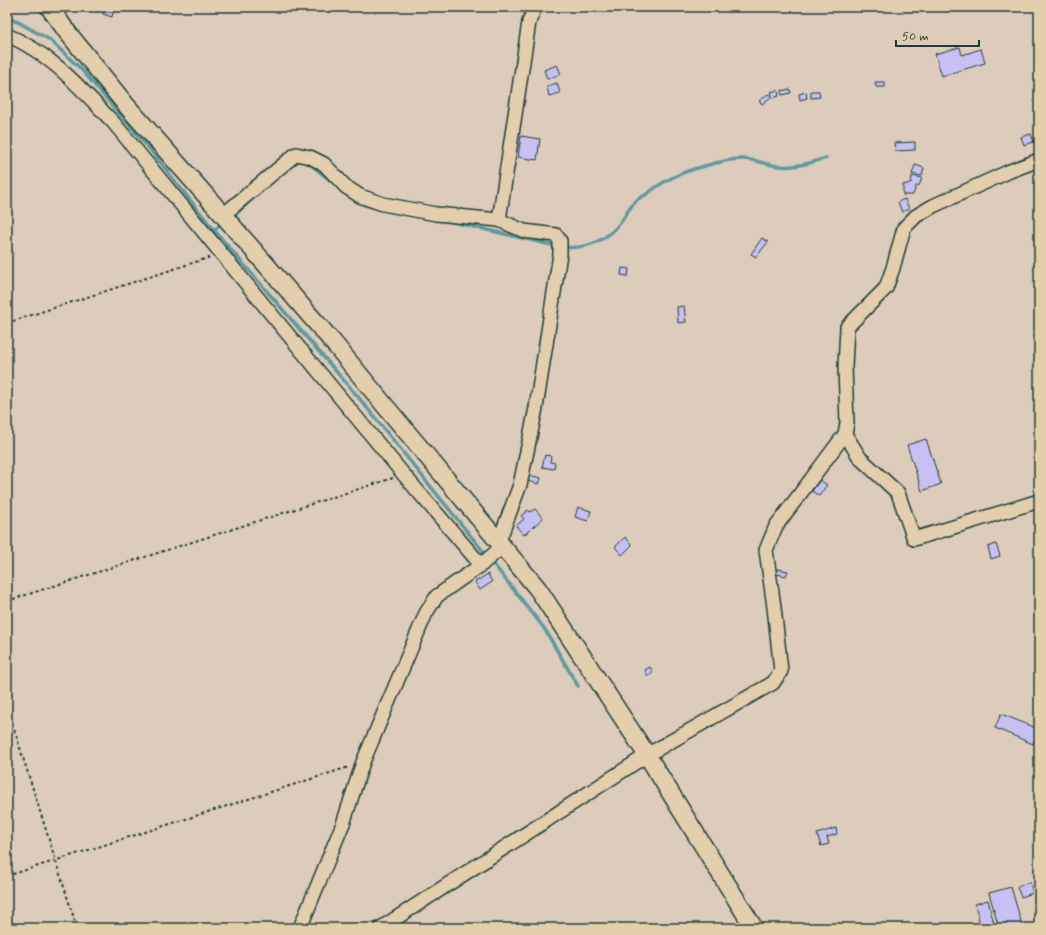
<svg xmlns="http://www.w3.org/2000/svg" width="1046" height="935" viewBox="0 0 1046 935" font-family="Mynerve,sans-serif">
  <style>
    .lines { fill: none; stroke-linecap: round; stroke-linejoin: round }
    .stream { stroke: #5f9a9f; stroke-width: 3.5 }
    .building { fill: #c7c1f3; stroke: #1f3d34 }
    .minor-casing { stroke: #1f3d34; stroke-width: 16 }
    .tertiary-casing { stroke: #1f3d34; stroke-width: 20 }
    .path { stroke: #1f3d34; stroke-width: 2; stroke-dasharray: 3 3; stroke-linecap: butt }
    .minor { stroke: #e3cead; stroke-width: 13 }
    .tertiary { stroke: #e3cead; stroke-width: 17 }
  </style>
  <rect width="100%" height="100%" fill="#ddcbbb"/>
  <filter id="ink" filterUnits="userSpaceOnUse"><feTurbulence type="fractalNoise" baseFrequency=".025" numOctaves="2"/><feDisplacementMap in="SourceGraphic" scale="8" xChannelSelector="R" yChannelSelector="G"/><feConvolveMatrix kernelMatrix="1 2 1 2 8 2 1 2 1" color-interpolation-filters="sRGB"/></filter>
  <g filter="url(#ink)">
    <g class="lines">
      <!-- stream -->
      <g class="stream">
        <polyline points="7,18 18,22 50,40 81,69 148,147 214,230 359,398 487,556"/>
        <polyline points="306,161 331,181"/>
        <polyline points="358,202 364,205 388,211"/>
        <polyline points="233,217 254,197"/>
        <polyline points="449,221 556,246"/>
        <polyline points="214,230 220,225"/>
        <path d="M 563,247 C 586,250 609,240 623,219 C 627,212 631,206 637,200 C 640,197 644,196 647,194 C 657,186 664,181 676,176 C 687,170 727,159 740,159 C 754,158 765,165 779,166 C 795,168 810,163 826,158"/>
        <polyline points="491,561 544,628 578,686"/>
      </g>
    </g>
    <!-- building -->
    <g class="building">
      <polygon points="105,7 114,9 112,17 103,14"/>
      <polygon points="960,47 962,55 981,49 985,63 942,76 935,54"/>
      <polygon points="557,65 561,74 547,79 544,70"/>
      <polygon points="875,82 885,82 885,87 876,87"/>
      <polygon points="557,83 560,93 549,96 547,86"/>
      <polygon points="790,89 791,93 782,95 781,91"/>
      <polygon points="778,90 779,96 773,98 771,92"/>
      <polygon points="811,91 819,91 820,97 811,98"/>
      <polygon points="806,92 807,98 800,100 799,94"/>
      <polygon points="768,94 771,97 762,104 759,101"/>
      <polygon points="1031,134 1034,142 1024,145 1021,137"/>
      <polygon points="521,136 540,139 537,160 518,157"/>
      <polygon points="915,142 915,150 895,151 894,143"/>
      <polygon points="915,165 924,168 922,176 912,174"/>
      <polygon points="912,176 922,178 919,186 916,186 913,195 903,195 903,185 911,183"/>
      <polygon points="905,199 909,209 902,212 898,202"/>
      <polygon points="762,238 768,242 756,257 751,254"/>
      <polygon points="622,268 629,269 628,276 621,275"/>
      <polygon points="684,306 686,322 678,323 677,307"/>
      <polygon points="926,439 941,484 922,491 907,445"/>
      <polygon points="545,455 551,456 550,462 555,463 554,469 542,467"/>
      <polygon points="529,475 541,478 539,484 528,481"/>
      <polygon points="820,480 827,485 819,496 812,491"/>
      <polygon points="578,507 591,511 588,521 575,517"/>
      <polygon points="535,509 543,518 524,535 516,526 524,519 521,516 528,510 530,512"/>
      <polygon points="625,537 632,545 622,555 615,547"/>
      <polygon points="996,544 1000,556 991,559 988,547"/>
      <polygon points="777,569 788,571 786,576 776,574"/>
      <polygon points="488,574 492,582 480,590 475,582"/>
      <polygon points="650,667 653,673 648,676 645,670"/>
      <polygon points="1001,714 1039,729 1033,744 995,728"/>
      <polygon points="836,828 837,834 827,837 829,844 821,846 817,834"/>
      <polygon points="1030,882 1033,893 1021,897 1017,887"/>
      <polygon points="1011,887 1023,928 999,928 989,893"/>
      <polygon points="988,900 995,928 976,928 975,925 980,924 975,904"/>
    </g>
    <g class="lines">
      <!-- minor casing -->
      <g class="minor-casing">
        <g id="minor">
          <path d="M 7,35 C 52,54 80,88 113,122 L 404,475 L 481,565"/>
          <polyline points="223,215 296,154 310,157 324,164 346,187 360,196 383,204 436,214 499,220 524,231 556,235 560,241 560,254 536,408 520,485 499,541"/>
          <polyline points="499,220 529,22 535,7"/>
          <polyline points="845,434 860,458 898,493 914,539 1039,501"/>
          <polyline points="300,928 344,821 363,762 426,613 437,596 481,565 503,546"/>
          <polyline points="381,928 647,755 773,683 781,671 774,607 766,550 776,526 845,434 847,423 845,367 847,327 886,288 893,268 904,228 916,216 933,206 1010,171 1039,160"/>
        </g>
      </g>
      <!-- tertiary casing -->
      <g class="tertiary-casing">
        <polyline id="tertiary" points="49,7 68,33 126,105 223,215 332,341 386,407 538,589 647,755 754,928"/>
      </g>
      <!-- path -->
      <g class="path">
        <polyline points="7,323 211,257"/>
        <polyline points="7,601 393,478"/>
        <polyline points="7,707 77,928"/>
        <polyline points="7,876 349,767"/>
      </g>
      <!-- minor -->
      <use href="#minor" class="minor"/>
      <!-- tertiary -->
      <use href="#tertiary" class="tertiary"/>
    </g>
  </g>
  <!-- margin -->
  <rect width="1046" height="935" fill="none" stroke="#e3cead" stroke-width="24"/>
  <rect x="12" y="12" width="1022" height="911" fill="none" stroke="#1f3d34" stroke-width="1.5" filter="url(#ink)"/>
  <!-- scale -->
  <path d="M896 40v6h83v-6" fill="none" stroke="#1f3d34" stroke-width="2"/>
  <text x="902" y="40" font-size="12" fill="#1f3d34" stroke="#e3cead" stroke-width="3" paint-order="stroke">50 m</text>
</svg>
